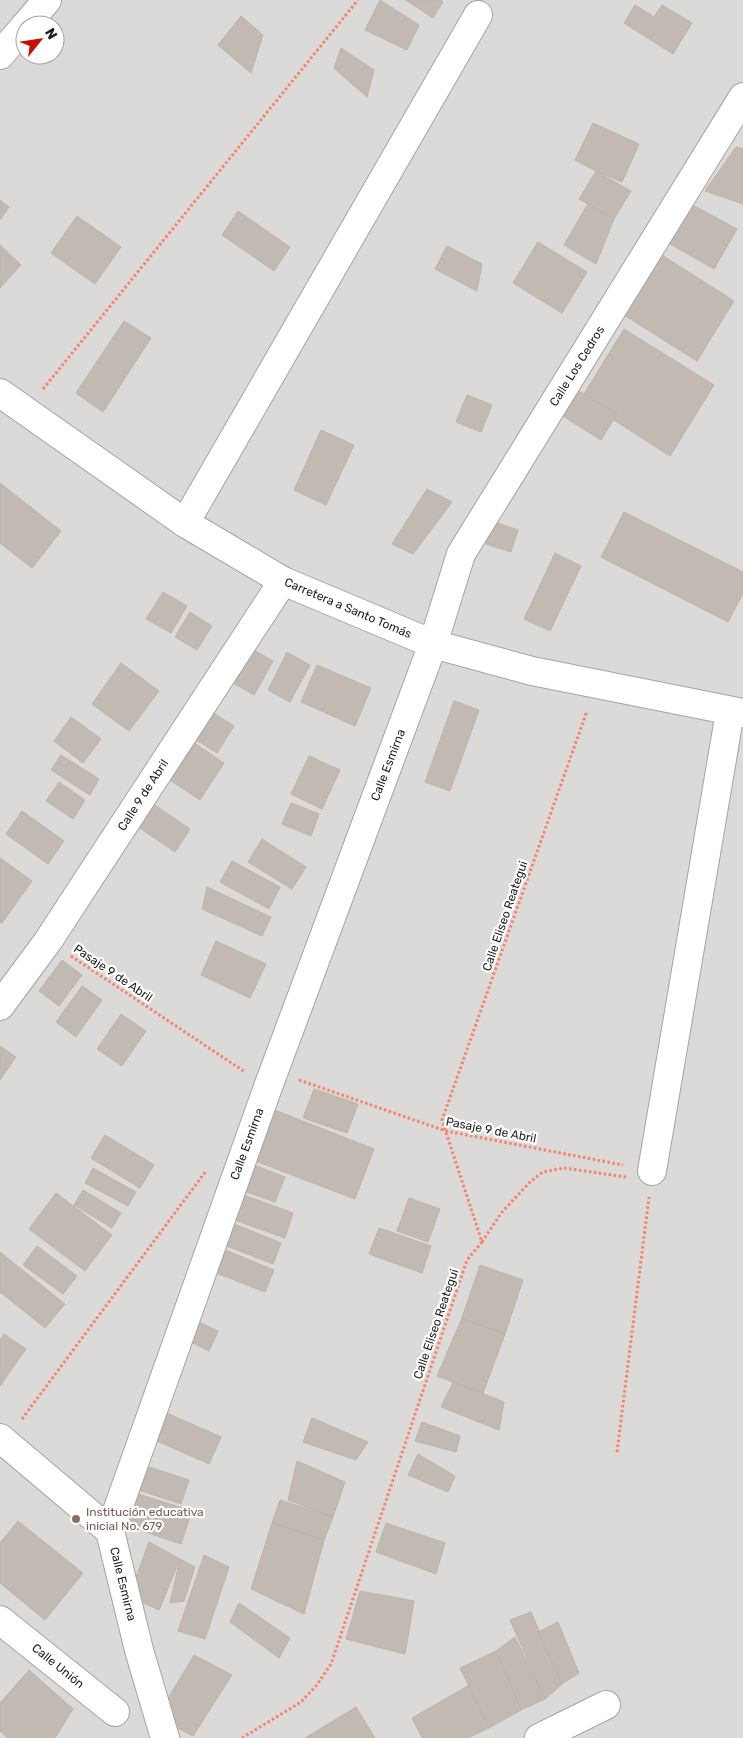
<svg xmlns="http://www.w3.org/2000/svg" width="743" height="1738" viewBox="0 0 743 1738" font-family="Rubik,sans-serif">
  <style>
    .residential { fill: #dbdad9; fill-rule: evenodd }
    .building { fill: #c2bab2; stroke: #bfb2a5 }
    .lines { fill: none; stroke-linecap: round; stroke-linejoin: round }
    .minor-casing { stroke: #a4a4a4; stroke-width: 30 }
    .path { stroke: #f7826a; stroke-width: 3; stroke-dasharray: 2.5 2.5; stroke-linecap: butt }
    .minor { stroke: #fff; stroke-width: 28 }
    .education-dot { fill: #8d6e63; stroke: #fff; stroke-width: 2 }
    .labels { text-anchor: middle; stroke-width: 4.5; stroke-linejoin: round; paint-order: stroke }
    .street-label { font-size: 12px; fill: #1d1d1d; stroke: #fff }
    .education-label { font-size: 12px; fill: #785e54; stroke: #fff; text-anchor: start }
  </style>
  <rect width="100%" height="100%" fill="#eeebe2"/>
  <!-- residential -->
  <path class="residential" d="M 0,0 L 743,0 L 743,1738 L 0,1738 ZM 25,25 L 55,25 L 55,55 L 25,55 Z"/>
  <!-- building -->
  <g class="building">
    <polygon points="380,0 419,25 407,50 365,30"/>
    <polygon points="406,0 441,0 443,2 433,18"/>
    <polygon points="635,5 654,17 662,5 692,23 673,54 624,23"/>
    <polygon points="241,16 263,35 251,73 218,45"/>
    <polygon points="341,48 374,70 367,97 334,68"/>
    <polygon points="593,123 639,144 622,182 596,171 575,160"/>
    <polygon points="736,147 743,149 743,204 705,191"/>
    <polygon points="596,171 631,191 614,219 579,199"/>
    <polygon points="0,200 9,207 0,220"/>
    <polygon points="687,202 737,229 714,269 665,241"/>
    <polygon points="588,204 614,219 596,264 564,245"/>
    <polygon points="238,211 290,247 274,271 222,235"/>
    <polygon points="77,216 121,247 95,284 51,253"/>
    <polygon points="538,242 587,272 562,313 513,283"/>
    <polygon points="0,245 21,265 0,288"/>
    <polygon points="447,246 482,264 477,291 435,269"/>
    <polygon points="662,255 734,301 697,361 624,315"/>
    <polygon points="124,321 151,338 103,412 76,393"/>
    <polygon points="624,329 714,385 670,456 581,399"/>
    <polygon points="572,387 617,414 601,440 558,413"/>
    <polygon points="467,395 492,405 481,432 456,422"/>
    <polygon points="321,430 354,445 326,505 294,490"/>
    <polygon points="0,483 61,531 32,568 0,543"/>
    <polygon points="427,489 452,502 413,554 392,544"/>
    <polygon points="624,512 743,572 743,593 728,622 601,557"/>
    <polygon points="494,522 518,530 511,552 486,544"/>
    <polygon points="555,553 581,566 550,631 524,619"/>
    <polygon points="163,592 187,606 171,633 146,619"/>
    <polygon points="190,612 212,626 197,650 175,637"/>
    <polygon points="247,646 273,661 254,695 228,680"/>
    <polygon points="287,652 310,665 290,702 268,690"/>
    <polygon points="121,663 159,691 129,731 92,704"/>
    <polygon points="317,665 371,688 355,726 301,702"/>
    <polygon points="454,701 479,710 450,791 425,782"/>
    <polygon points="201,705 234,726 217,753 184,732"/>
    <polygon points="71,717 101,739 83,763 54,741"/>
    <polygon points="181,734 224,763 200,800 156,771"/>
    <polygon points="61,755 99,779 90,795 51,770"/>
    <polygon points="309,756 340,770 322,809 291,794"/>
    <polygon points="59,782 85,800 73,819 46,801"/>
    <polygon points="140,795 190,829 175,852 125,818"/>
    <polygon points="291,803 319,814 311,836 282,824"/>
    <polygon points="22,811 64,841 48,864 6,834"/>
    <polygon points="262,839 306,867 292,889 248,862"/>
    <polygon points="0,858 32,881 2,923 0,922"/>
    <polygon points="232,861 280,887 269,909 220,882"/>
    <polygon points="207,887 271,917 262,936 202,909"/>
    <polygon points="216,941 266,964 250,998 201,975"/>
    <polygon points="62,960 82,975 59,1006 39,991"/>
    <polygon points="82,986 102,1000 76,1037 56,1022"/>
    <polygon points="121,1014 146,1031 122,1066 97,1049"/>
    <polygon points="0,1046 16,1057 0,1080"/>
    <polygon points="314,1089 358,1104 347,1133 303,1118"/>
    <polygon points="272,1109 374,1149 355,1199 253,1160"/>
    <polygon points="105,1135 154,1165 140,1188 91,1158"/>
    <polygon points="249,1163 285,1177 275,1202 239,1189"/>
    <polygon points="93,1168 136,1192 128,1206 85,1183"/>
    <polygon points="83,1190 121,1213 112,1228 74,1205"/>
    <polygon points="56,1193 112,1235 85,1271 29,1229"/>
    <polygon points="238,1193 293,1213 285,1238 229,1218"/>
    <polygon points="409,1198 440,1209 428,1242 397,1231"/>
    <polygon points="232,1223 281,1243 273,1264 224,1245"/>
    <polygon points="379,1228 431,1246 422,1273 369,1254"/>
    <polygon points="37,1246 77,1276 63,1294 23,1265"/>
    <polygon points="220,1248 274,1270 265,1292 211,1271"/>
    <polygon points="0,1252 65,1304 45,1328 0,1292"/>
    <polygon points="480,1265 523,1280 505,1334 462,1318"/>
    <polygon points="190,1318 218,1331 209,1351 181,1337"/>
    <polygon points="462,1318 505,1334 483,1393 437,1376"/>
    <polygon points="4,1334 26,1349 0,1386 0,1340"/>
    <polygon points="453,1382 504,1402 499,1430 441,1407"/>
    <polygon points="160,1410 221,1437 209,1464 148,1437"/>
    <polygon points="312,1418 368,1442 356,1460 303,1442"/>
    <polygon points="422,1422 460,1436 456,1452 415,1441"/>
    <polygon points="418,1454 455,1476 448,1492 408,1475"/>
    <polygon points="297,1461 345,1482 333,1517 288,1500"/>
    <polygon points="137,1463 189,1480 181,1504 130,1487"/>
    <polygon points="129,1491 192,1511 181,1544 119,1523"/>
    <polygon points="280,1500 333,1517 324,1540 272,1523"/>
    <polygon points="18,1521 83,1573 45,1620 0,1583 0,1543"/>
    <polygon points="272,1523 324,1540 304,1614 251,1589"/>
    <polygon points="386,1523 445,1543 436,1574 376,1552"/>
    <polygon points="149,1542 180,1559 159,1610 129,1596"/>
    <polygon points="204,1555 229,1567 205,1639 178,1631"/>
    <polygon points="180,1559 195,1567 184,1601 170,1603"/>
    <polygon points="360,1591 414,1601 405,1654 346,1639"/>
    <polygon points="239,1603 290,1638 279,1658 230,1622"/>
    <polygon points="531,1612 562,1684 545,1699 510,1620"/>
    <polygon points="558,1622 579,1673 562,1684 538,1632"/>
    <polygon points="515,1637 545,1699 521,1710 496,1651"/>
    <polygon points="496,1651 521,1710 489,1728 460,1668"/>
    <polygon points="194,1655 232,1675 193,1736 157,1717"/>
    <polygon points="29,1670 73,1709 55,1738 8,1738 0,1731 0,1703"/>
    <polygon points="468,1686 489,1728 468,1738 422,1738 412,1718"/>
    <polygon points="356,1707 375,1738 305,1738"/>
  </g>
  <g class="lines">
    <!-- minor casing -->
    <g class="minor-casing">
      <g id="minor">
        <polyline points="26,25 47,0"/>
        <polyline points="0,55 25,26"/>
        <polyline points="0,393 185,523 283,581 433,644 532,671 743,713"/>
        <polyline points="185,523 478,15"/>
        <polyline points="0,1006 48,941 283,581"/>
        <polyline points="652,1171 730,712"/>
        <polyline points="0,1438 110,1531"/>
        <polyline points="0,1620 115,1712"/>
        <polyline points="165,1738 139,1650 110,1531 268,1087 433,644 461,554 743,97"/>
        <polyline points="539,1738 606,1705"/>
      </g>
    </g>
    <!-- path -->
    <g class="path">
      <polyline points="43,389 358,0"/>
      <polyline points="71,956 245,1072"/>
      <polyline points="299,1080 446,1131 623,1165"/>
      <polyline points="482,1242 502,1212 530,1182 543,1172 564,1168 626,1177"/>
      <polyline points="22,1419 206,1171"/>
      <polyline points="617,1452 649,1197"/>
      <polyline points="242,1738 301,1702 316,1686 331,1664 467,1260 482,1242 442,1120 587,711"/>
    </g>
    <!-- minor -->
    <use href="#minor" class="minor"/>
  </g>
  <!-- markers -->
  <circle class="education-dot" cx="76" cy="1519" r="5"/>
  <g class="labels">
    <!-- street labels -->
    <g class="street-label">
      <text transform="translate(577 366) rotate(-58)" y="4">Calle Los Cedros</text>
      <text transform="translate(348 608) rotate(23)" y="4">Carretera a Santo Tomás</text>
      <text transform="translate(388 765) rotate(-69)" y="4">Calle Esmirna</text>
      <text transform="translate(143 795) rotate(-57)" y="4">Calle 9 de Abril</text>
      <text transform="translate(505 916) rotate(-71)" y="4">Calle Eliseo Reategui</text>
      <text transform="translate(113 973) rotate(34)" y="4">Pasaje 9 de Abril</text>
      <text transform="translate(491 1130) rotate(11)" y="4">Pasaje 9 de Abril</text>
      <text transform="translate(247 1144) rotate(-70)" y="4">Calle Esmirna</text>
      <text transform="translate(436 1324) rotate(-71)" y="4">Calle Eliseo Reategui</text>
      <text transform="translate(123 1584) rotate(76)" y="4">Calle Esmirna</text>
      <text transform="translate(58 1666) rotate(39)" y="4">Calle Unión</text>
    </g>
    <!-- education labels -->
    <g class="education-label">
      <text x="86" y="1516">Institución educativa<tspan x="86" dy="14">inicial No. 679</tspan></text>
    </g>
  </g>
  <!-- north arrow -->
  <g transform="translate(40 40) rotate(60)"><circle r="24" fill="#ffffff" stroke="#a5a5a5"/>
  <path d="M0-4L9 19L0 12L-9 19Z" fill="#c51104"/>
  <text y="-8" font-size="14" font-weight="bold" text-anchor="middle" fill="#1d1d1d">N</text>
  </g>
</svg>
